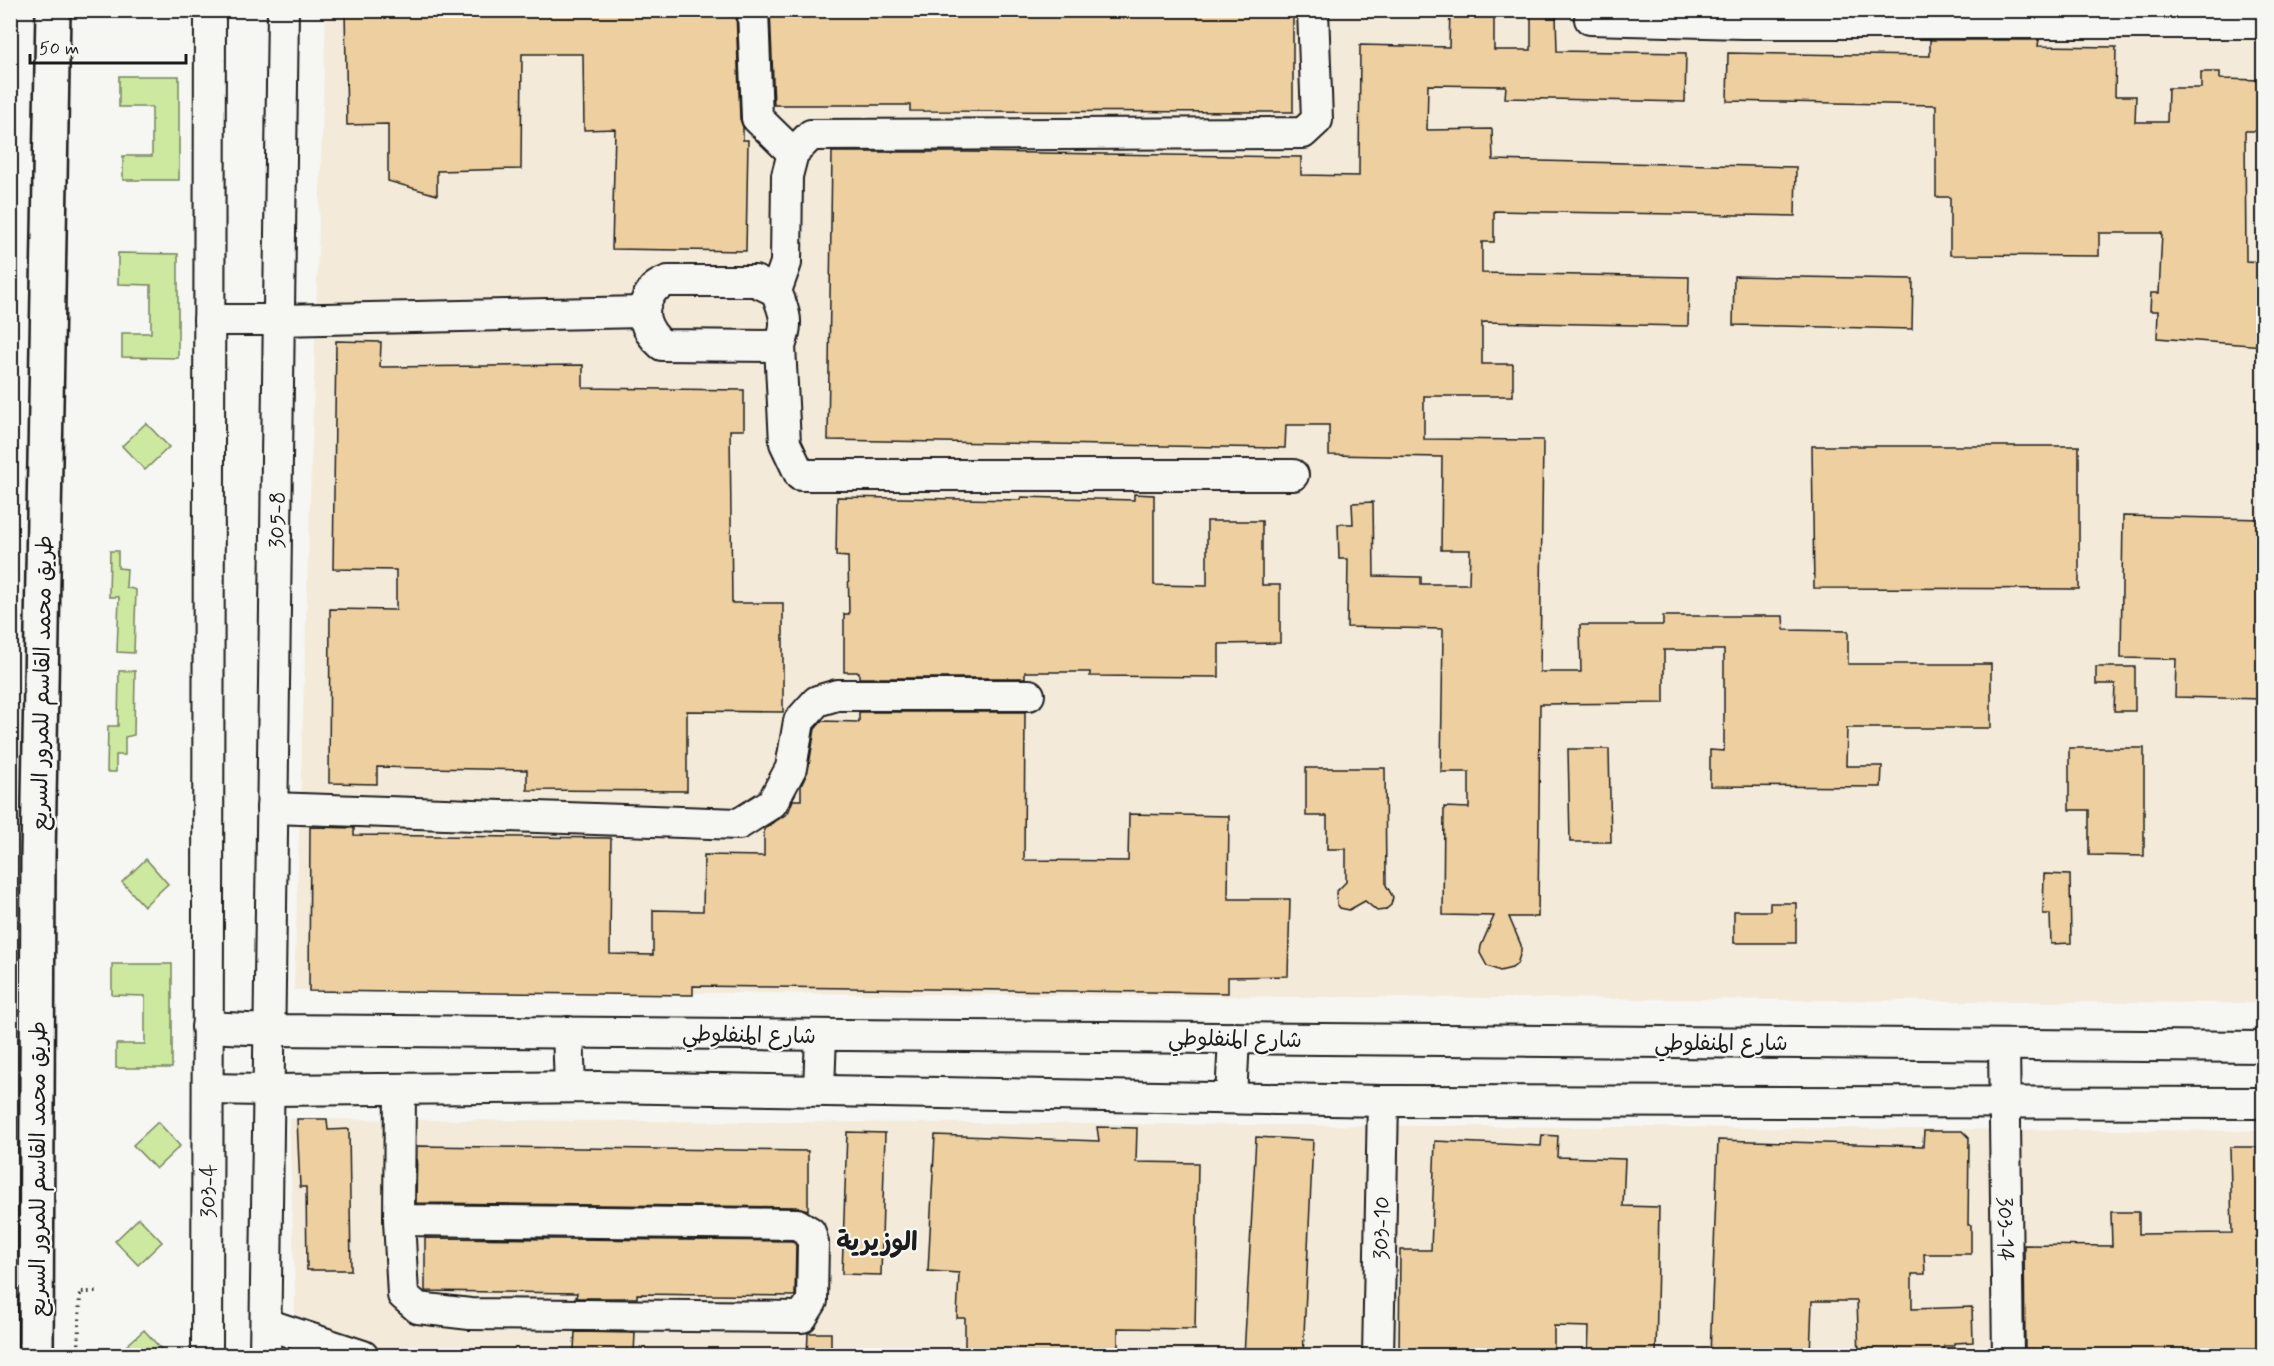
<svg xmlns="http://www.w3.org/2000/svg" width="2274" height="1366" viewBox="0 0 2274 1366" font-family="Mynerve,'Playpen Sans Arabic',sans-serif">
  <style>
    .built { fill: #f3ead9 }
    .green { fill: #cde89f; stroke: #74825e; stroke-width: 1.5 }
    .building { fill: #edcfa0; stroke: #1c1c1c; stroke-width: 1.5 }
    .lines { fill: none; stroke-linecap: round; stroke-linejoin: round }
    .minor-casing { stroke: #1c1c1c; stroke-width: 34 }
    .highway-casing { stroke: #1c1c1c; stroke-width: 38 }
    .path { stroke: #1c1c1c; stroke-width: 4; stroke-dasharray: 1.5 4.5; stroke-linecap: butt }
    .minor { stroke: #f6f6f2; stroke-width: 30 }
    .highway { stroke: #f6f6f2; stroke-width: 33 }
    .labels { text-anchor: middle; stroke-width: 4.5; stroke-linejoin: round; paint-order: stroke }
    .street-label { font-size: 22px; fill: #1c1c1c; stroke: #f6f6f2 }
    .quarter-label { font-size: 26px; font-weight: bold; fill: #1c1c1c; stroke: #f6f6f2 }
  </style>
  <rect width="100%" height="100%" fill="#f6f6f2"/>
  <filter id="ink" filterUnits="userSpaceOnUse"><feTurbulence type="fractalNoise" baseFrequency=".0167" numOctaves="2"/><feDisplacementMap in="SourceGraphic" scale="12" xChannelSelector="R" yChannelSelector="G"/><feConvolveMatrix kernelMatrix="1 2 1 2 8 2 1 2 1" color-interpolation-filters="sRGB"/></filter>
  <g filter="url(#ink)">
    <!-- built -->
    <g class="built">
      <polygon points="326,11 2263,11 2263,1003 294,990"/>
      <polygon points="289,1119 2263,1131 2263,1355 294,1355 295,1294"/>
    </g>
    <!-- green -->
    <g class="green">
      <polygon points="119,76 179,76 179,180 123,180 123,156 152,156 152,107 119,107"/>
      <polygon points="118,253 178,254 178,358 122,357 122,333 151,333 151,285 118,284"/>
      <polygon points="146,423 169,447 145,470 122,446"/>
      <polygon points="110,551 118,551 118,568 127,569 126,587 136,590 134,653 117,652 119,597 109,597"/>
      <polygon points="119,671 135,671 134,735 125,737 125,755 116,755 116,772 107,772 108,726 118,726"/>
      <polygon points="146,859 168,884 144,906 122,882"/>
      <polygon points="112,964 172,964 172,1068 116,1068 116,1044 145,1044 145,996 112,995"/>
      <polygon points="158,1122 180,1146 156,1169 133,1145"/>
      <polygon points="139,1218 162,1242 138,1265 115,1241"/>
      <polygon points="144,1330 162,1350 156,1355 131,1355 124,1348"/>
    </g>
    <!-- building -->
    <g class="building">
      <polygon points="345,10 736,10 740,119 743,127 743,140 748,140 746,251 612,249 615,129 584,130 583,54 522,54 521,169 437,171 437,195 388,181 388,124 347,125"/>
      <polygon points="770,10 1293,10 1293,112 910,111 910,105 774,105"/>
      <polygon points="1450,10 1494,10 1494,50 1531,50 1531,10 1549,10 1549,16 1556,16 1557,51 1686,53 1685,102 1505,98 1506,86 1428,85 1427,130 1492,129 1493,160 1796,167 1795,216 1494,211 1494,242 1482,242 1482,273 1689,277 1688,326 1482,322 1482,364 1513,364 1513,396 1424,396 1424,439 1543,440 1540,672 1581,672 1580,625 1663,625 1663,616 1783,616 1784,630 1848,631 1848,664 1991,664 1991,728 1847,728 1846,766 1882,766 1881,787 1710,786 1710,750 1724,751 1724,650 1664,650 1664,703 1540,704 1538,917 1509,917 1521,945 1521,952 1517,964 1512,968 1500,971 1487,966 1480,953 1481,946 1494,916 1443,915 1444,807 1469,808 1469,772 1441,772 1443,629 1347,627 1348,559 1339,559 1338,524 1353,524 1352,503 1373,502 1374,576 1421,577 1421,584 1469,584 1470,550 1441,550 1442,457 1329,455 1329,425 1286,425 1285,448 828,440 832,152 968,152 1301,157 1301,175 1359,176 1360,45 1449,47"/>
      <polygon points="1930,40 2039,40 2038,46 2116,47 2115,96 2136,96 2135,122 2167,122 2168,88 2201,88 2201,72 2220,72 2220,79 2264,80 2264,131 2245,131 2246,261 2264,262 2264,346 2157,338 2158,311 2150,311 2151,293 2159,293 2162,233 2099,233 2099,256 1950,255 1950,197 1936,197 1936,105 1727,101 1728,53 1930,56"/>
      <polygon points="1734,276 1913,279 1912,329 1733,325"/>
      <polygon points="336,341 381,342 380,367 583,365 583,388 744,390 744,430 730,430 732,603 783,603 783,712 687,711 687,791 527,790 527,770 377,767 377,784 329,783 330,609 396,610 396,570 333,569"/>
      <polygon points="1812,446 2079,446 2079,589 1814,588"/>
      <polygon points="1134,494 1154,495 1154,585 1207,586 1207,521 1262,521 1262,585 1280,585 1280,643 1219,644 1219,677 1090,676 1090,672 1025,672 1025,678 859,678 859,672 844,672 844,614 849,614 848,557 836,556 837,497 1021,500 1021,497 1134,500"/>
      <polygon points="2123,516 2264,519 2264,699 2175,697 2176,659 2121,658"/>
      <polygon points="2096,667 2135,667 2135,711 2114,711 2115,684 2096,684"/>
      <polygon points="859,712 1025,712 1024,860 1128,861 1129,814 1229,816 1228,899 1290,899 1288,976 1228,977 1228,993 693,986 693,995 309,991 310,827 354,828 354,835 611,838 610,954 653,955 653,910 703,911 704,855 764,856 764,829 788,813 793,800 801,800 801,786 808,771 815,729 822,721 859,722"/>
      <polygon points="2069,748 2144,748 2144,856 2089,855 2089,810 2069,810"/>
      <polygon points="1568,749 1609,749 1611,842 1570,842"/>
      <polygon points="1306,768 1385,768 1386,885 1393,897 1391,905 1385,910 1377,911 1365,901 1349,910 1340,908 1337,904 1336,892 1346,882 1346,849 1327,849 1327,816 1306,816"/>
      <polygon points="2044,874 2070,875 2071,943 2051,944 2050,914 2043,914"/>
      <polygon points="1770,903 1796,903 1796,943 1734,943 1734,911 1770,911"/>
      <polygon points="297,1119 327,1119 328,1130 349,1129 351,1270 307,1270 306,1187 300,1187"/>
      <polygon points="1097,1127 1137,1128 1136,1162 1198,1163 1195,1329 1118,1328 1118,1356 965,1356 965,1318 957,1318 959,1273 928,1271 935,1135 1099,1141"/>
      <polygon points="1924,1131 1962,1131 1969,1138 1968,1225 1971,1225 1971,1254 1924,1254 1925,1274 1912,1274 1912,1309 1972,1307 1973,1342 1954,1343 1954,1346 1944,1346 1944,1356 1859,1356 1857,1301 1812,1301 1810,1356 1710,1356 1718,1140 1923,1146"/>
      <polygon points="847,1132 885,1133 881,1275 842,1274"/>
      <polygon points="1542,1135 1558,1136 1557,1157 1625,1159 1623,1206 1659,1207 1656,1356 1588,1356 1589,1327 1554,1326 1554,1356 1399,1356 1400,1250 1431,1250 1435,1141 1541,1146"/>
      <polygon points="1256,1137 1313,1140 1303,1356 1244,1356"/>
      <polygon points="417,1146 808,1151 808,1210 797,1207 416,1203"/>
      <polygon points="2230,1147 2264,1147 2264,1356 2034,1356 2034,1349 2025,1349 2024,1245 2112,1246 2111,1212 2139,1212 2139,1234 2232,1233"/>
      <polygon points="425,1238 792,1241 796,1245 795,1296 637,1294 637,1298 576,1298 577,1293 425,1291"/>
      <polygon points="575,1332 635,1333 634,1354 574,1350"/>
      <polygon points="808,1333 831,1333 831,1356 807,1356"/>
    </g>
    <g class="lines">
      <!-- minor casing -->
      <g class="minor-casing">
        <g id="minor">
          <polyline points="753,10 757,118 793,153"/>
          <polyline points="1590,19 1743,23 2264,23"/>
          <path d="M 668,281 L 755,281 L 776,291 C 785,313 789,323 780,346 L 662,345 C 645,330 637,311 652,291 C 655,286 663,283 668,281 Z"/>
          <polyline points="776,291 786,263 787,176 793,153 811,135 1303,133 1317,120 1313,10"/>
          <polyline points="209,320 279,320 643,312"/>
          <polyline points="780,346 785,443 800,475 1293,475"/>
          <polyline points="272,808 739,824 772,803 791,768 799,721 817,701 837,695 1029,695"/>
          <polyline points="207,1027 269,1030 2264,1047"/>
          <polyline points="568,1032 570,1087"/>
          <path id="s1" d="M 2004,1045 L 2008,1356"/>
          <polyline points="208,1089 269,1090 600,1087 1383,1101 2264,1103"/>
          <polyline points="819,1090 821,1035"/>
          <polyline points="1231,1098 1234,1038"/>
          <polyline points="399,1220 797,1224 810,1232 813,1243 812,1301 802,1317 470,1314 418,1308 403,1295 399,1220 400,1089"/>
          <polyline points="266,1324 363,1356"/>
          <path id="s2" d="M 207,1356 L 210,10"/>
          <path id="s3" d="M 265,1356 L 283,10"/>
          <path id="s4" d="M 1378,1356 L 1383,1101"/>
        </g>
      </g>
      <!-- highway casing -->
      <g class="highway-casing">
        <polyline id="highway" points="36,1356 38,856 53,10"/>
      </g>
      <!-- path -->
      <polyline class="path" points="78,1356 80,1292 97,1292"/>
      <!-- minor -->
      <use href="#minor" class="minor"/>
      <!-- highway -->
      <use href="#highway" class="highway"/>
    </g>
  </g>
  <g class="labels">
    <!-- street labels -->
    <g class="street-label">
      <text dy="8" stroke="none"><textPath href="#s3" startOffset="836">305-8</textPath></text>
      <text transform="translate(41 683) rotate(-89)" y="8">طريق محمد القاسم للمرور السريع</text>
      <text transform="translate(749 1034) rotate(1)" y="8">شارع المنفلوطي</text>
      <text transform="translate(1235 1038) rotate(1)" y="8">شارع المنفلوطي</text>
      <text x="1721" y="1050">شارع المنفلوطي</text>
      <text transform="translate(37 1169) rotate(-90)" y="8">طريق محمد القاسم للمرور السريع</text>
      <text dy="8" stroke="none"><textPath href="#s2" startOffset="165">303-4</textPath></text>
      <text dy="8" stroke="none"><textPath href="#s4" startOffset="128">303-10</textPath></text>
      <text dy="8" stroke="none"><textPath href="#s1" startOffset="184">303-14</textPath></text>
    </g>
    <!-- quarter labels -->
    <g class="quarter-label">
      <text x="877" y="1250">الوزيرية</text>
    </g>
  </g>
  <!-- margin -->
  <rect width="2274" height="1366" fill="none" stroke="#f6f6f2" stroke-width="36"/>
  <rect x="18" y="18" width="2238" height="1330" fill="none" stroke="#1c1c1c" stroke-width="2" filter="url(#ink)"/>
  <!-- scale -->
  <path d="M30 54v9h156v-9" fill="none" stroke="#1c1c1c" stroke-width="3"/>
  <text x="39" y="54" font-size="18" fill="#1c1c1c" stroke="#f6f6f2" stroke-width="4.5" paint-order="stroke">50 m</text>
</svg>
